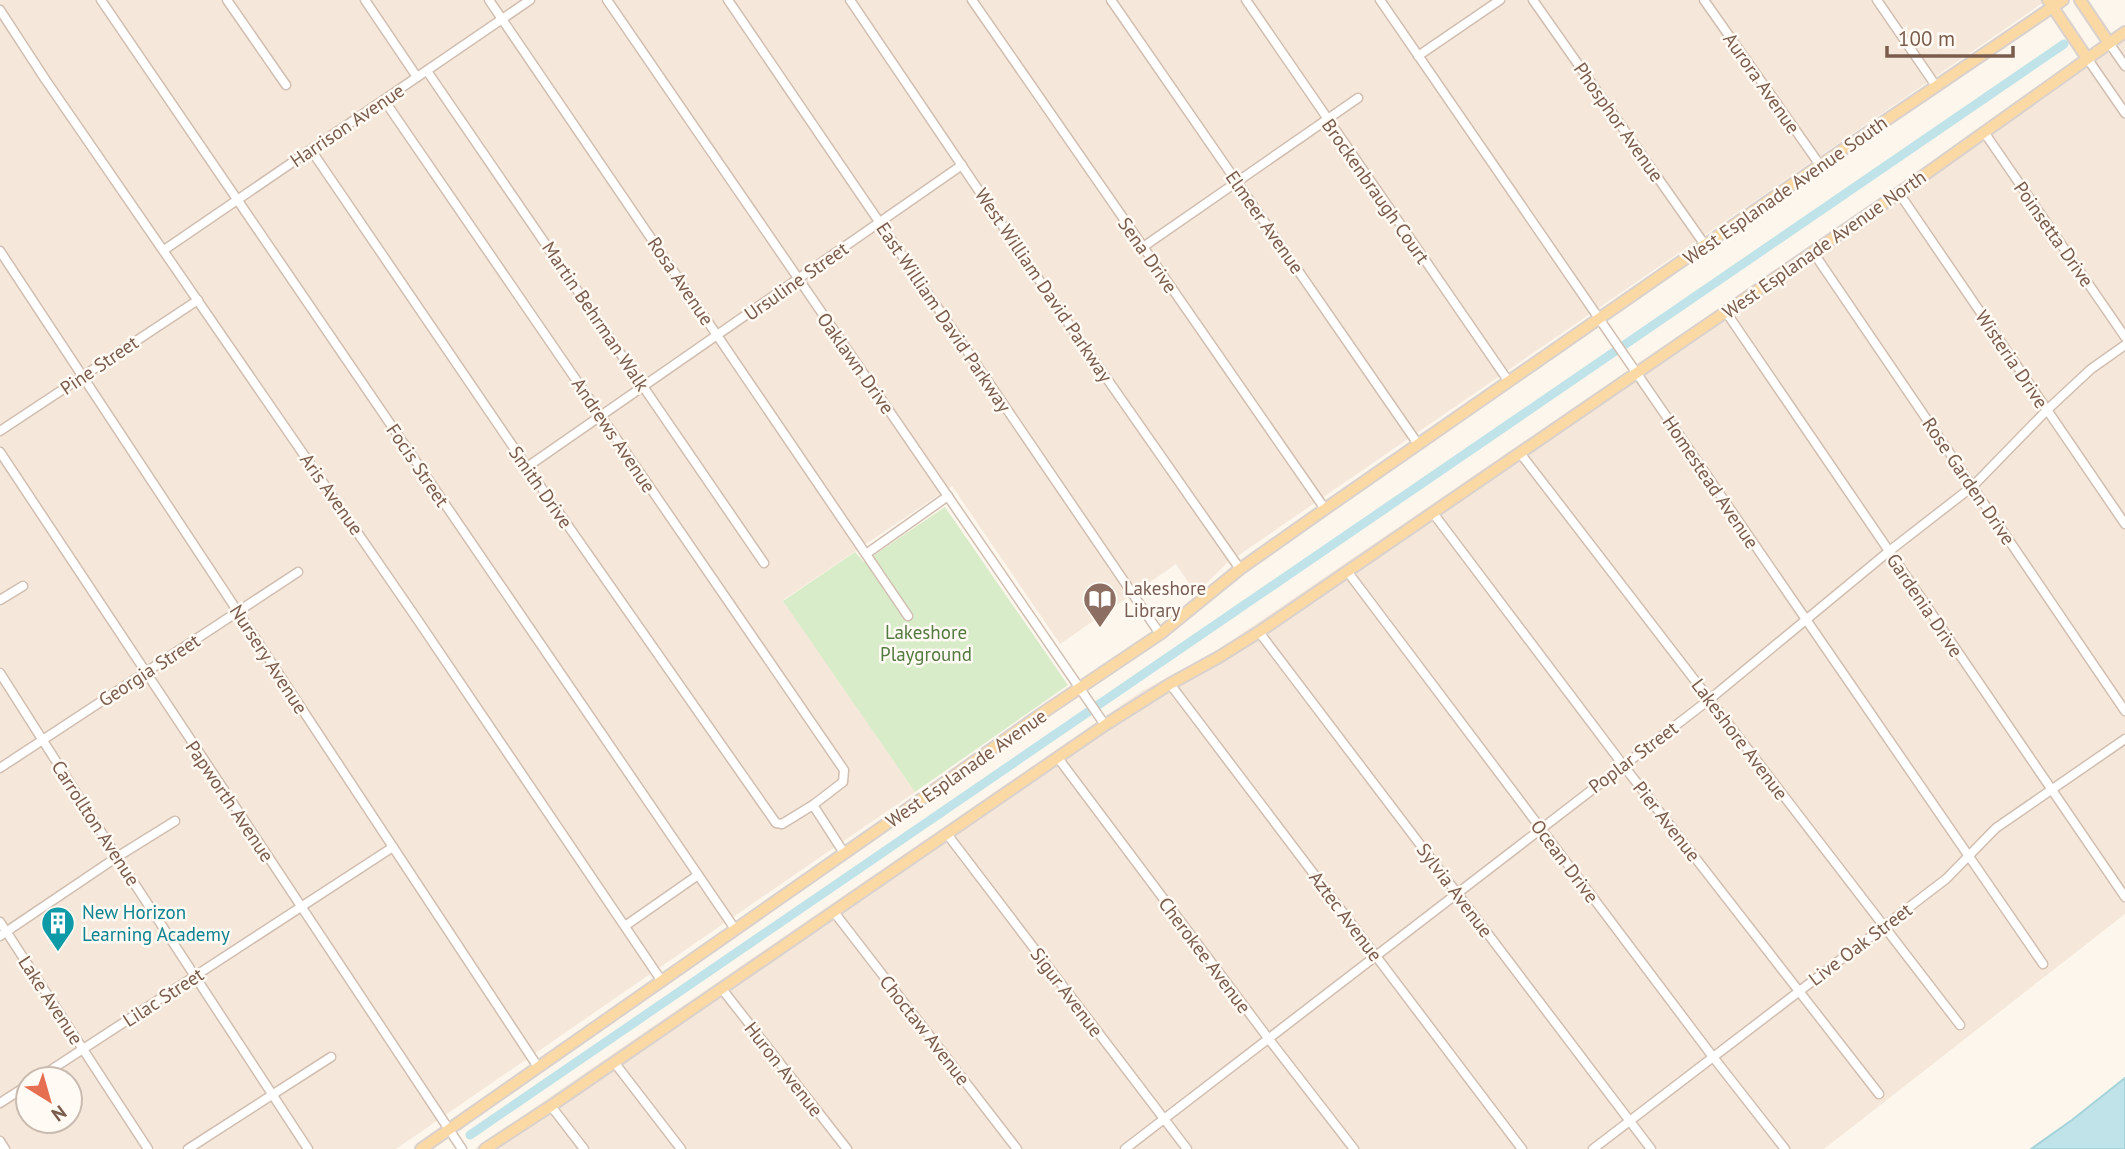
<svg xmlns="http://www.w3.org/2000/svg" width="2125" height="1149" viewBox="0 0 2125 1149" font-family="'PT Sans',sans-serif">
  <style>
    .residential { fill: #f5e8da; fill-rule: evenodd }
    .green { fill: #d8ecc9 }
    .water { fill: #bfe3e8; stroke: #a5d3da; stroke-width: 2 }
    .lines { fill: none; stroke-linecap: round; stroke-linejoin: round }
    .canal { stroke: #bfe3e8; stroke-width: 9 }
    .minor-casing { stroke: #d1beb0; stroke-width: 11 }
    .major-casing { stroke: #dad1cd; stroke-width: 14 }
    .minor { stroke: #fff; stroke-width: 8 }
    .major { stroke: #fbd9a5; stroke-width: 10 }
    .labels { text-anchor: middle; stroke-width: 5; stroke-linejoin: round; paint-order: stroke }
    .street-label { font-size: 19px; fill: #7a5c4d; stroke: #fffaf3 }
    .education-label { font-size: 19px; fill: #785e54; stroke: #fffaf3; text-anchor: start }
    .park-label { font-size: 19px; fill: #537a41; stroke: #fffaf3 }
    .culture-label { font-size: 19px; fill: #0d838f; stroke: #fffaf3; text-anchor: start }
  </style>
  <rect width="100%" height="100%" fill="#fdf6ec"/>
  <!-- residential -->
  <g class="residential">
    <path d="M 0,0 L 2047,0 L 1226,564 L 1196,594 L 1176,564 L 1060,644 L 952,486 L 783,600 L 915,792 L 396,1149 L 0,1149 ZM 28,1079 L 70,1079 L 70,1121 L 28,1121 Z"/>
    <polygon points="2125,32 2125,914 1824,1149 474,1149 1142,691 1212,654"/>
  </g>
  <!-- green -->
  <polygon class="green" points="945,507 1068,685 915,792 783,601 855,552 864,562"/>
  <!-- water -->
  <polygon class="water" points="2125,1078 2125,1149 2031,1149 2072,1120"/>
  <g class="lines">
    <!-- canal -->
    <polyline class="canal" points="470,1135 2064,44"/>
    <!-- minor casing -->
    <g class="minor-casing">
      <g id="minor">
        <polyline points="101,0 735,929"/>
        <polyline points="227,0 286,85"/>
        <polyline points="365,0 417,77"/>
        <polyline points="489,0 908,616"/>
        <polyline points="607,0 1105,725"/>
        <polyline points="728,0 1160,634"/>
        <polyline points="850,0 1075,333 1240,569"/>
        <polyline points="972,0 1325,509"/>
        <polyline points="1111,0 1418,444"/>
        <polyline points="1246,0 1509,382"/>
        <polyline points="1380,0 2043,964"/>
        <polyline points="1533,0 1705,245"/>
        <polyline points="1704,0 1820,165"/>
        <polyline points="1877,0 1936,86"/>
        <polyline points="0,10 45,79 417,619 661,980"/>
        <polyline points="2109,43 2125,66"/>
        <polyline points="1418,56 1500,0"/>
        <polyline points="2087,58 2125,113"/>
        <polyline points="427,71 764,563"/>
        <polyline points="1984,132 2125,337"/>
        <polyline points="311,150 527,467 776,823 782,824 813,805 843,782 844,770 384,100"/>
        <polyline points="1899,193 2125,524"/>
        <polyline points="1143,247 1358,98"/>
        <polyline points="164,250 530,0"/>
        <polyline points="0,251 538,1067"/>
        <polyline points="1813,252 2125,711"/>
        <polyline points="1726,312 2125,897"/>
        <polyline points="0,431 198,300"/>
        <polyline points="0,452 462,1149"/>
        <polyline points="1520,453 1960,1025"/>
        <polyline points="527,467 962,165"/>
        <polyline points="1433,513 1623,765 1879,1094"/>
        <polyline points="866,554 948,496"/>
        <polyline points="1347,571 1713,1057 1785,1149"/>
        <polyline points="0,600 23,586"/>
        <polyline points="1259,632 1651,1149"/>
        <polyline points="0,673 117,857 308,1149"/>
        <polyline points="1170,684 1522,1149"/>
        <polyline points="1058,758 1268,1038 1354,1149"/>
        <polyline points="0,768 298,572"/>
        <polyline points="813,805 844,853"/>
        <polyline points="947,834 1187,1149"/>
        <polyline points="834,912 1017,1149"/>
        <polyline points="0,922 148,1149"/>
        <polyline points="625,926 698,875"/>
        <polyline points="0,936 117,857 175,821"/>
        <polyline points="722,989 847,1149"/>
        <polyline points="614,1062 681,1149"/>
        <polyline points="37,1079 393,847"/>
        <polyline points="0,1103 28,1085"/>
        <polyline points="551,1106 584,1149"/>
        <polyline points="0,1141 5,1149"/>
        <polyline points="188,1149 331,1057"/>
        <polyline points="1125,1149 1710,699 1888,552 1973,486 2047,410 2091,369 2125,345"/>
        <polyline points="1593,1149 1946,879 1996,828 2125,739"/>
      </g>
    </g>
    <!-- major casing -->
    <g class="major-casing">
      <g id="major">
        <polyline points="2048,0 2087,58"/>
        <polyline points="2080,0 2109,43"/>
        <polyline points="421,1149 882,827 1041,714 1160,634 1240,569 1325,509 1820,165 2063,0"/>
        <polyline points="485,1149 551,1106 1105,725 1170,684 1219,657 1259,632 1899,193 2125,32"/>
      </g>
    </g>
    <!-- minor -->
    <use href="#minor" class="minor"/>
    <!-- major -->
    <use href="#major" class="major"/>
  </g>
  <!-- icons -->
  <defs>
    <g id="library-pin" transform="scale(1.75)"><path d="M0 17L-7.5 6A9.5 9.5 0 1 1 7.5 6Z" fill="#8d6e63" stroke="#fffaf3"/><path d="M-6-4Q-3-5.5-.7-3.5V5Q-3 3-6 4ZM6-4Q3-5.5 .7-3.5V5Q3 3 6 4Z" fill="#fff"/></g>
    <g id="building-pin" transform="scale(1.75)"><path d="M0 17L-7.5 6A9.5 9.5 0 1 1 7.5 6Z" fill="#0f9aa8" stroke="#fffaf3"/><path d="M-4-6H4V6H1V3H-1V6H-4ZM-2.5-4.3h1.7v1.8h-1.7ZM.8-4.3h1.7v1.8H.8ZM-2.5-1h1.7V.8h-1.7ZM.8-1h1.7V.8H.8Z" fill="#fff"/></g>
  </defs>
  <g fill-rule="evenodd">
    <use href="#library-pin" x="1100" y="599"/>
    <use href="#building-pin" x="58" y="923"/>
  </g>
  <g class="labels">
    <!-- street labels -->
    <g class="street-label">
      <text transform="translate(1762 83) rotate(55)" y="7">Aurora Avenue</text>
      <text transform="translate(1619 122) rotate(55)" y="7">Phosphor Avenue</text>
      <text transform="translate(347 125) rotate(-34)" y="7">Harrison Avenue</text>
      <text transform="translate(1785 190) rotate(-35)" y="7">West Esplanade Avenue South</text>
      <text transform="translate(1376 191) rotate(55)" y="7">Brockenbraugh Court</text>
      <text transform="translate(1265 222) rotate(55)" y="7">Elmeer Avenue</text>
      <text transform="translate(2054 234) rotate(55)" y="7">Poinsetta Drive</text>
      <text transform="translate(1824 244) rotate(-35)" y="7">West Esplanade Avenue North</text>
      <text transform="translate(1148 255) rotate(55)" y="7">Sena Drive</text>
      <text transform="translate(681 281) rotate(56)" y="7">Rosa Avenue</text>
      <text transform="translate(796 281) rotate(-35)" y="7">Ursuline Street</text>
      <text transform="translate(1044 285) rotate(56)" y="7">West William David Parkway</text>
      <text transform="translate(596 316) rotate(56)" y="7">Martin Behrman Walk</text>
      <text transform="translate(944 317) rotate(56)" y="7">East William David Parkway</text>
      <text transform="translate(2012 359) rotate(56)" y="7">Wisteria Drive</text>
      <text transform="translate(856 363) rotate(55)" y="7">Oaklawn Drive</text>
      <text transform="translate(99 365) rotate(-34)" y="7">Pine Street</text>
      <text transform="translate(614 435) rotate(56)" y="7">Andrews Avenue</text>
      <text transform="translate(418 465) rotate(56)" y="7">Focis Street</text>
      <text transform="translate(1969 481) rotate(56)" y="7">Rose Garden Drive</text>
      <text transform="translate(1711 482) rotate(56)" y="7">Homestead Avenue</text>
      <text transform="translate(541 487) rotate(55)" y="7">Smith Drive</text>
      <text transform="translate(332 494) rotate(55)" y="7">Aris Avenue</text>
      <text transform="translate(1925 605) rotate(56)" y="7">Gardenia Drive</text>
      <text transform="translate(269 659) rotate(57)" y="7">Nursery Avenue</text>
      <text transform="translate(149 670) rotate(-33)" y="7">Georgia Street</text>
      <text transform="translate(1740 739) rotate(53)" y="7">Lakeshore Avenue</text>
      <text transform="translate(1633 757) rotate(-37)" y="7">Poplar Street</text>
      <text transform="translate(966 768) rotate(-35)" y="7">West Esplanade Avenue</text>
      <text transform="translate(230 801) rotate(56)" y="7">Papworth Avenue</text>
      <text transform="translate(1667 821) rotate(52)" y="7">Pier Avenue</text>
      <text transform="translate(96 823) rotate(57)" y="7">Carrollton Avenue</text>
      <text transform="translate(1565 861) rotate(53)" y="7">Ocean Drive</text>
      <text transform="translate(1455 890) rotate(53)" y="7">Sylvia Avenue</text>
      <text transform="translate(1346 916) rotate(53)" y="7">Aztec Avenue</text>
      <text transform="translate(1860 944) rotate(-37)" y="7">Live Oak Street</text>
      <text transform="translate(1205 955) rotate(53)" y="7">Cherokee Avenue</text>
      <text transform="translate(1067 992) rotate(53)" y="7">Sigur Avenue</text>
      <text transform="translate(163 997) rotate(-33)" y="7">Lilac Street</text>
      <text transform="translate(51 1000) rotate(57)" y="7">Lake Avenue</text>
      <text transform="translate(925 1030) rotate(52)" y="7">Choctaw Avenue</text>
      <text transform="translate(784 1069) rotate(52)" y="7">Huron Avenue</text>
    </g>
    <!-- education labels -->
    <g class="education-label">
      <text x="1124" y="595">Lakeshore<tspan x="1124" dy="22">Library</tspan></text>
    </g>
    <!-- park labels -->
    <g class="park-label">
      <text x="926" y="639">Lakeshore<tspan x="926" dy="22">Playground</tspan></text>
    </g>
    <!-- culture labels -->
    <g class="culture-label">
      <text x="82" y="919">New Horizon<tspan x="82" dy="22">Learning Academy</tspan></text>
    </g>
  </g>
  <!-- north arrow -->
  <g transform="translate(49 1100) rotate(143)"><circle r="33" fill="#fffaf3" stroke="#cabbb1" stroke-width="2"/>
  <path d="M0-5L12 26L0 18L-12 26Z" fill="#e76f51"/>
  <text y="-10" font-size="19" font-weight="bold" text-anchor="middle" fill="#7a5c4d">N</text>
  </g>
  <!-- scale -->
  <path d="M1887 46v10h126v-10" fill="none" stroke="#7a5c4d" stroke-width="3.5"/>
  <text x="1898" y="46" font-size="21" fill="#7a5c4d" stroke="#fffaf3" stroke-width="5" paint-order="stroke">100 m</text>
</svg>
